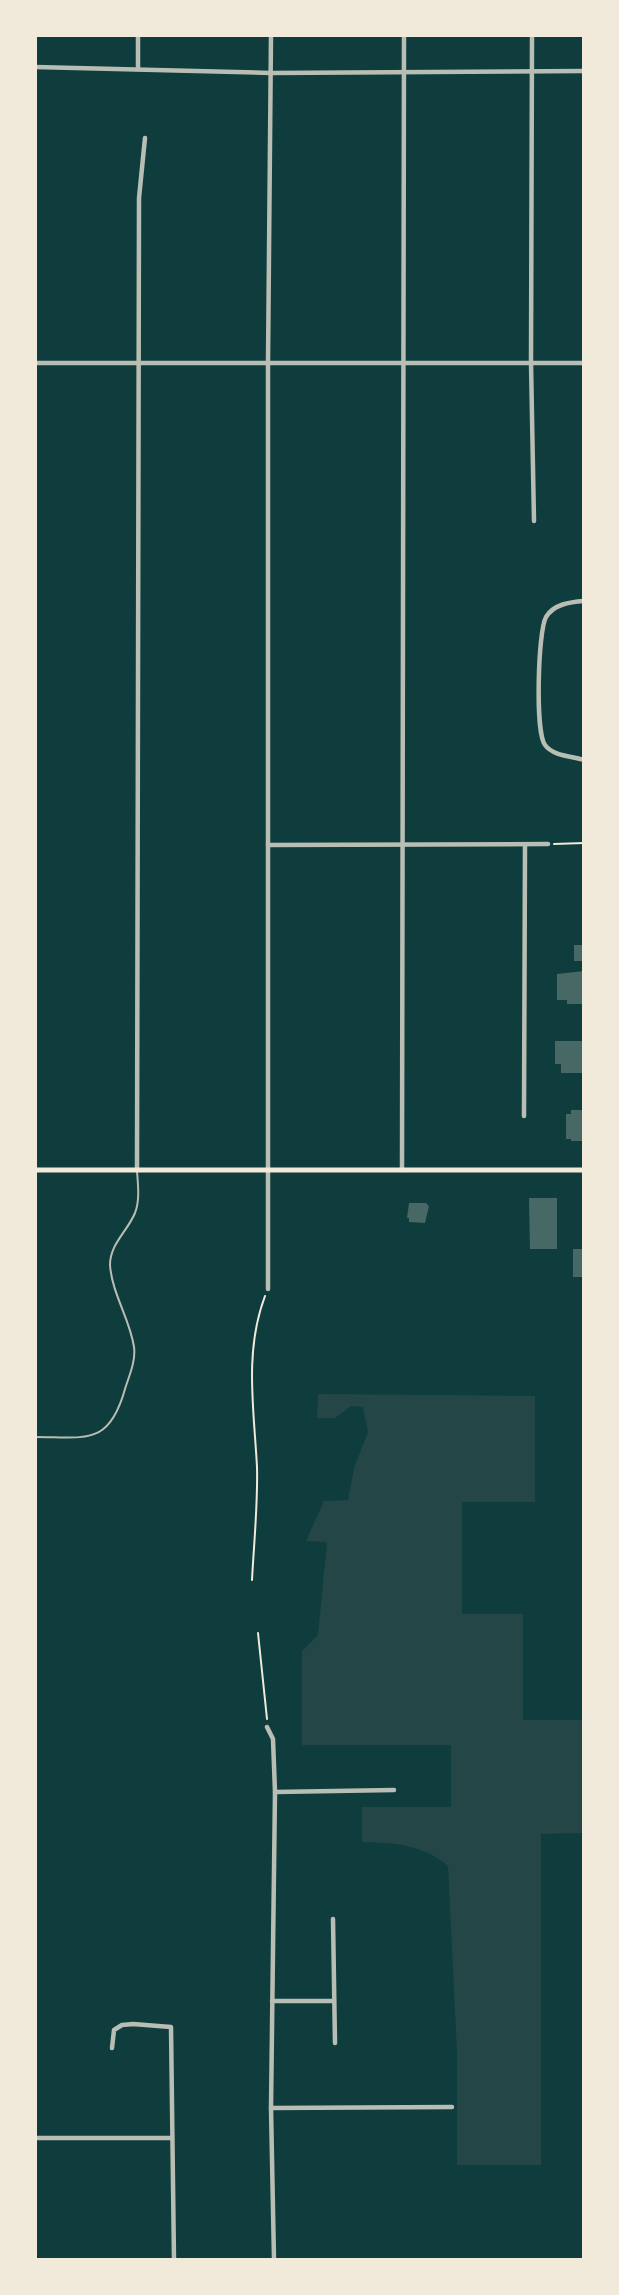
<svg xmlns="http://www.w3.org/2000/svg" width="619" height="2295" viewBox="0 0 619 2295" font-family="'Alegreya Sans',sans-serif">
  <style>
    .green { fill: #244646 }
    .building { fill: #486865 }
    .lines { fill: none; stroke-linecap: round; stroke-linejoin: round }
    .path { stroke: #f1e9da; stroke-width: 2 }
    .service { stroke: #b8beb3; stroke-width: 2 }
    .minor { stroke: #b8beb3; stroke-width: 4.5 }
    .secondary { stroke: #f1e9da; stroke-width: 5 }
  </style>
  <rect width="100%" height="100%" fill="#0f3d3e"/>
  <!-- green -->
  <path class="green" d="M 318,1394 L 535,1396 L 535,1502 L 462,1502 L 462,1614 L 523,1614 L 523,1720 L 584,1720 L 584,1833 L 541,1834 L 541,2165 L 457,2165 L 457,2052 L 448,1866 C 422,1844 395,1843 362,1842 L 362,1807 L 451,1807 L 451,1745 L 302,1745 L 302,1651 L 318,1635 L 327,1542 L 306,1541 L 324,1501 L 348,1500 L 354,1468 L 368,1432 L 363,1407 L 351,1406 L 335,1418 L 317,1418 Z"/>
  <!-- building -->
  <g class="building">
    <rect x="574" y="945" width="10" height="16"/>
    <polygon points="584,971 584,1004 567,1004 567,1000 557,1000 557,974"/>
    <polygon points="555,1041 584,1041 584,1073 561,1073 561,1064 555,1064"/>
    <polygon points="571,1110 584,1110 584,1141 571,1141 571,1139 566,1139 566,1114 571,1114"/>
    <polygon points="529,1198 557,1198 557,1249 530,1249"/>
    <polygon points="409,1203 426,1203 429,1206 425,1223 409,1222 409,1218 407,1218"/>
    <rect x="573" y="1249" width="11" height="28"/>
  </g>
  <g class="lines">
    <!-- path -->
    <g class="path">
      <polyline points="554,844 584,843"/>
      <path d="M 252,1580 C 254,1542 258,1504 257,1467 C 254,1409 244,1352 265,1296"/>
      <polyline points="258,1633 267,1719"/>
    </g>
    <!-- service -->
    <path class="service" d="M 35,1437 C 87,1437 109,1446 125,1389 C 129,1376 136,1361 134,1347 C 130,1319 112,1294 110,1265 C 110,1244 127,1232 135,1213 C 140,1200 138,1185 137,1171"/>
    <!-- minor -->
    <g class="minor">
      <polyline points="532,35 531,363 534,521"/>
      <polyline points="35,67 271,73 584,71"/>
      <polyline points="138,69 138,35"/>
      <polyline points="35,363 584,363"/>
      <path d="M 584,601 C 570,602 554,604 546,617 C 538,631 535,732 545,745 C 553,756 571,756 584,760"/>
      <polyline points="268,845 548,844"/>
      <polyline points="524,1116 525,845"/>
      <polyline points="137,1170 139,198 145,138"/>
      <polyline points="402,1170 404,35"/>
      <polyline points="268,1289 268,363 271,35"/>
      <polyline points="267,1727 273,1739 275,1792 271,2108 274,2260"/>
      <polyline points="275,1792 394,1790"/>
      <polyline points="333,1919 335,2043"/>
      <polyline points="272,2001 334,2001"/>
      <polyline points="112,2048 114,2030 122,2025 133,2024 171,2027 174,2260"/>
      <polyline points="271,2108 452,2107"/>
      <polyline points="35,2138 172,2138"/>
    </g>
    <!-- secondary -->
    <polyline class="secondary" points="35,1170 584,1170"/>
  </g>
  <!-- border -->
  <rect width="619" height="2295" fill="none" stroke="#f1e9da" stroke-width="74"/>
</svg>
